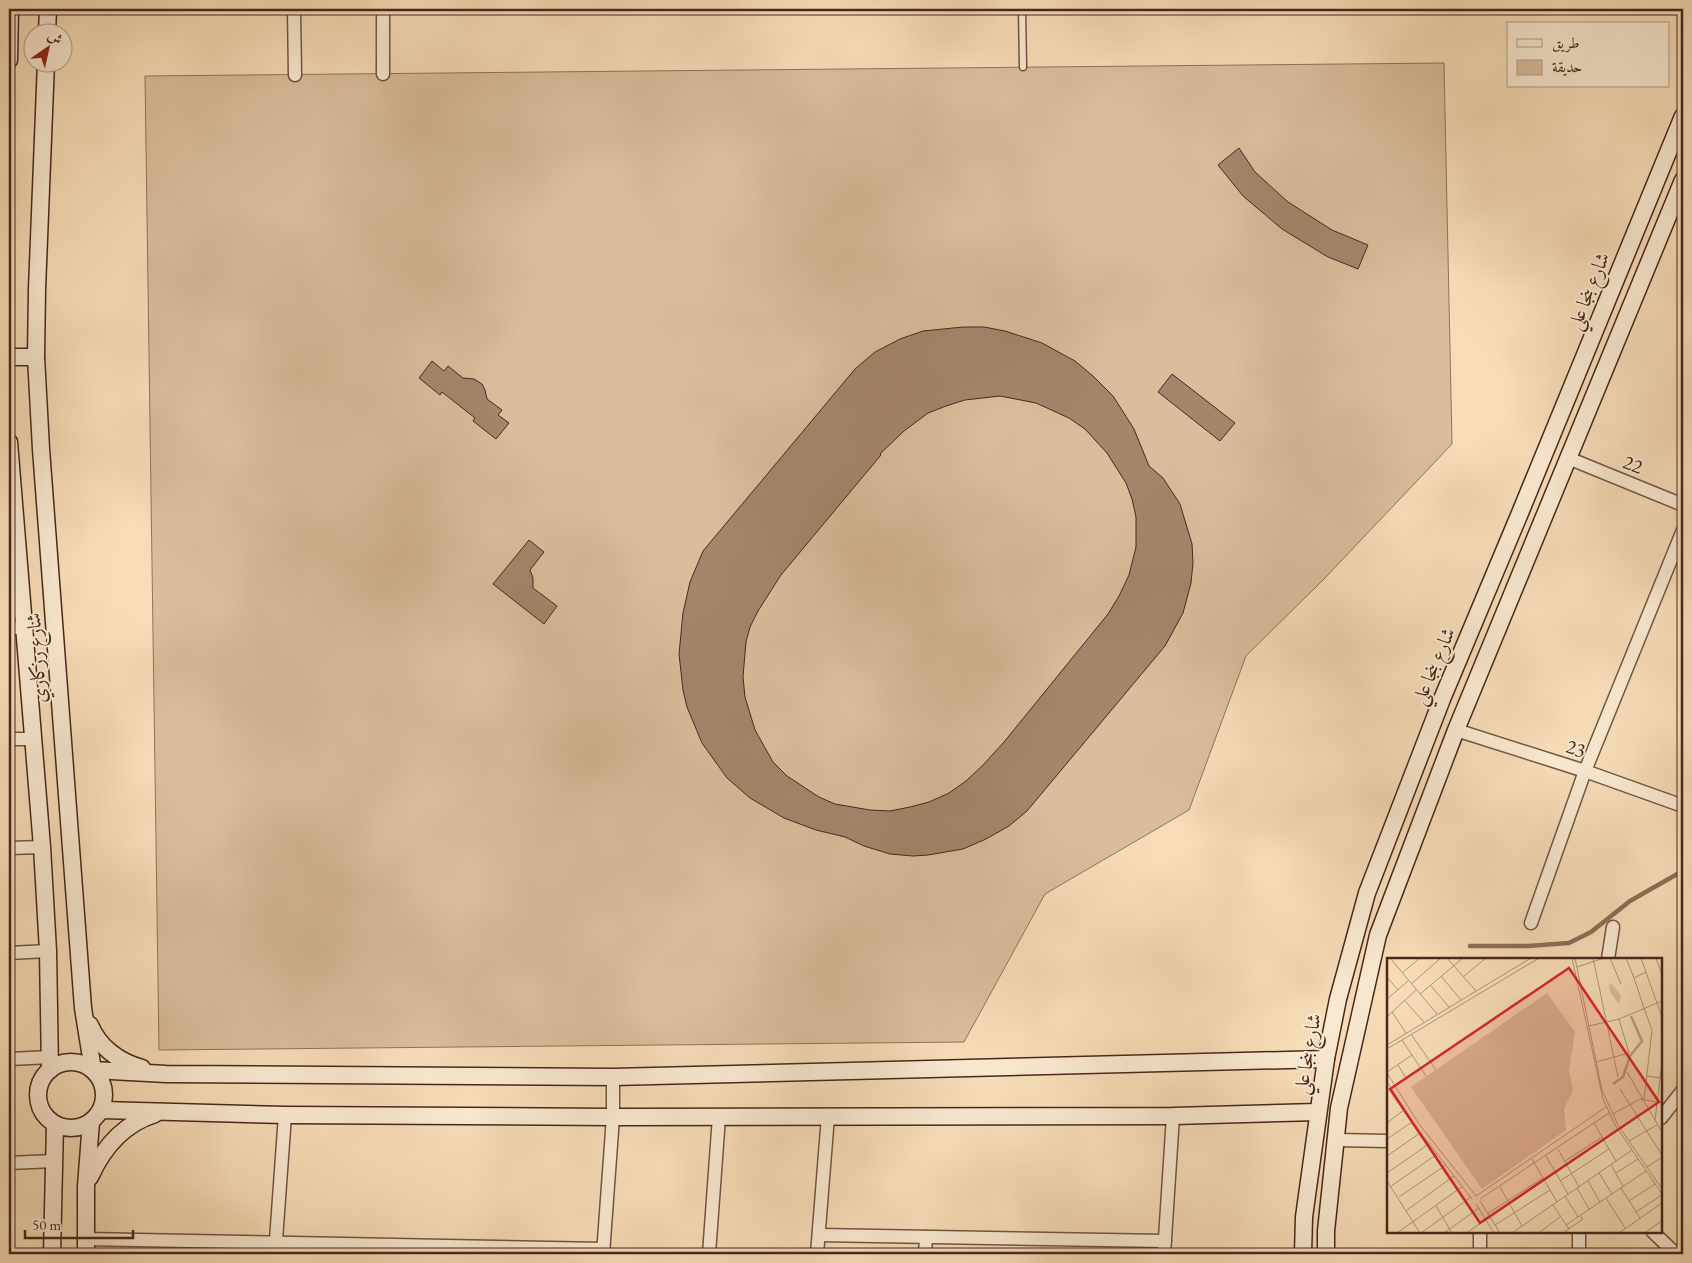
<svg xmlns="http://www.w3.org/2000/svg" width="1692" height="1263" viewBox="0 0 1692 1263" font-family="'EB Garamond',Amiri,serif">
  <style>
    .green { fill: #d9be9d; stroke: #92725c }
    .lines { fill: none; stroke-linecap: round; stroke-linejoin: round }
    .stream { stroke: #8e6f58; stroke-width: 4.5 }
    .building { fill: #a3866c; stroke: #4a271a; fill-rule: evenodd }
    .lane-casing { stroke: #755442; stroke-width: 9 }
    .street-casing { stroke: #755442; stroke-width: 15 }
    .secondary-casing { stroke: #4a271a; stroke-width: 19 }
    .lane { stroke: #f9e9d1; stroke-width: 6 }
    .street { stroke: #f9e9d1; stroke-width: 12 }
    .secondary { stroke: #f9e9d1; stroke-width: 16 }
    .labels { text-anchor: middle; stroke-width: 4; stroke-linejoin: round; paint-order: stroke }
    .street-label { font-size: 20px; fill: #4a271a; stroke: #f9e9d1 }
    .inset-river { fill: none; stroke: #bc9f82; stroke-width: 2.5 }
    .inset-road { fill: none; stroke: #b19479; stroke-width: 1 }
    .view { fill: #d62828; fill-opacity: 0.15; stroke: #d62828; stroke-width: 2.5 }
    .inset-edge { fill: none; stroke: #4a271a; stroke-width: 2.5 }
  </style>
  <rect width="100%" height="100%" fill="#f6ddb8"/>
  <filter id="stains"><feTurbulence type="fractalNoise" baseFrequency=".004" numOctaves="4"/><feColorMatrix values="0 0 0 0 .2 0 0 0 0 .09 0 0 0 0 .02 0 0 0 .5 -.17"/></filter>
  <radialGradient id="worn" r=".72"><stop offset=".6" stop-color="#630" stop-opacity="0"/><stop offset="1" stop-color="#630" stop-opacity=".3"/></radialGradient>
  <!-- green -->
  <polygon class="green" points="1444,63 1452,444 1323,580 1246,656 1189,810 1045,894 964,1042 159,1050 145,76"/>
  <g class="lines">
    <!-- stream -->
    <polyline class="stream" points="1470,946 1528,946 1569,943 1591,932 1630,901 1679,873 1683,868"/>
  </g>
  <!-- building -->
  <g class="building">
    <polygon points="1239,148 1255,172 1288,202 1332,230 1368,245 1358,269 1328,257 1282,229 1243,196 1218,165"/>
    <path d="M 963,327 L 984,327 L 1005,331 L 1042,343 L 1075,361 L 1093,376 L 1113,396 L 1134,429 L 1149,466 L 1163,478 L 1180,504 L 1192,544 L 1193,563 L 1191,583 L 1183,613 L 1165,646 L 1027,811 L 1009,826 L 986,839 L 963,849 L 928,855 L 913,856 L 890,854 L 864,846 L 845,837 L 816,830 L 784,818 L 750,798 L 727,778 L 702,743 L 687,707 L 683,690 L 679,654 L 683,613 L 690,582 L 703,551 L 855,369 L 875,352 L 900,339 L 923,331 ZM 1000,396 L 1036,403 L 1069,418 L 1085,429 L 1107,453 L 1126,483 L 1132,499 L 1136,517 L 1136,547 L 1129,575 L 1119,596 L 1108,614 L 1004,742 L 983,765 L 966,781 L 949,793 L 929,802 L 910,807 L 890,811 L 870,810 L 835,804 L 819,797 L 787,776 L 773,762 L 755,730 L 745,697 L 743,677 L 746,642 L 750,627 L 758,611 L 781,575 L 881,455 L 880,454 L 904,431 L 928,413 L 946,406 L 965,400 Z"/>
    <polygon points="432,361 444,371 448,366 463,378 474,379 482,384 485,390 487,399 502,410 498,415 509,423 496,439 473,421 475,418 442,392 440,395 419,378"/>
    <polygon points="1172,374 1235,423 1220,441 1158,392"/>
    <polygon points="529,540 544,552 530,570 533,578 533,588 557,606 544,624 493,584"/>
  </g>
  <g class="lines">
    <!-- lane casing -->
    <g class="lane-casing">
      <polyline id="lane" points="1022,9 1023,67"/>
    </g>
    <!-- street casing -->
    <g class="street-casing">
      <g id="street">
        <polyline points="294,9 295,75"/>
        <polyline points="383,9 383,74"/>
        <polyline points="1568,458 1683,505"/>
        <polyline points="9,628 24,628"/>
        <polyline points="1456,730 1585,771 1683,806"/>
        <polyline points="9,739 33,739"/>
        <polyline points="9,848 42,847"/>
        <polyline points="1531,923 1585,771 1683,530"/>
        <polyline points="9,953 48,951"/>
        <polyline points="1608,959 1613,927"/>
        <polyline points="9,1059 51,1057"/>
        <polyline points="1661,1118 1683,1090"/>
        <polyline points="1336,1140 1388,1141"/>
        <polyline points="9,1163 54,1161"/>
        <polyline points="1653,1232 1676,1254"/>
        <polyline points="819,1235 1165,1241"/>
        <polyline points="86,1239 604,1249"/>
        <polyline points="275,1254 285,1115"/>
        <polyline points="603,1254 613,1117 613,1077"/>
        <polyline points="709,1254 719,1117"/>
        <polyline points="817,1254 828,1116"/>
        <polyline points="925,1254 926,1237"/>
        <polyline points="1164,1254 1173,1116"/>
        <polyline points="1480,1254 1480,1232"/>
        <polyline points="1579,1254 1579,1232"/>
      </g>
    </g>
    <!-- secondary casing -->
    <g class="secondary-casing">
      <g id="secondary">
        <polyline points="47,32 48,9"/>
        <polyline points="9,60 10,9"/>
        <polyline points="46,62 37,289 36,357 41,449 83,1008 93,1070 166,1074 613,1077 1326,1059"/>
        <polyline points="9,357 36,357"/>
        <polyline points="9,442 42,847 48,951 50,1070"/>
        <path d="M 90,1025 C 99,1047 119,1062 142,1068"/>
        <circle cx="71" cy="1095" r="33"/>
        <polyline points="102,1110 285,1115 613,1117 1173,1116 1318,1112"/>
        <path d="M 90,1177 C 103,1148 123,1124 155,1114"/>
        <polyline points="52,1254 55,1124"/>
        <polyline points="86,1254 86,1186 91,1122"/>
        <polyline points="1303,1254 1304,1217 1326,1059 1338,999 1367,893 1442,699 1520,513 1683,116"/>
        <polyline points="1326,1254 1326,1231 1339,1108 1378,935 1456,730 1683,180"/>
      </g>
    </g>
    <!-- lane -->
    <use href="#lane" class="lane"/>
    <!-- street -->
    <use href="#street" class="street"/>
    <!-- secondary -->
    <use href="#secondary" class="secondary"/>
  </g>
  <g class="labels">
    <!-- street labels -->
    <g class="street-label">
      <text transform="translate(1588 291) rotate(-68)" y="7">شارع بنجا علي</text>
      <text transform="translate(1633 464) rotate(22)" y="7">22</text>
      <text transform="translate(36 658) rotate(-94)" y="7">شارع رزكاري</text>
      <text transform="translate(1433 666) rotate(-67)" y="7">شارع بنجا علي</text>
      <text transform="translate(1576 748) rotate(18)" y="7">23</text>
      <text transform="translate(1307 1054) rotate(-80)" y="7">شارع بنجا علي</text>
    </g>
  </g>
  <!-- overview -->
  <g transform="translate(1387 958)">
    <rect width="275" height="275" fill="#f6ddb8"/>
    <path d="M 225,26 L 234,38 L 232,46 L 223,34 L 222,27 ZM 160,35 L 188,74 L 182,112 L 186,132 L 177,151 L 179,172 L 95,231 L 24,129 Z" fill="#d9be9d"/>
    <path class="inset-river" d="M 226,126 L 236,119 L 243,98 L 255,83 L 244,58"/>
    <path class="inset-road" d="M 3,0 L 50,56M 60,0 L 89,33M 185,0 L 216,141 L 228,167 L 275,236M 188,0 L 215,132 L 231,167 L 275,231M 206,0 L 231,119M 223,0 L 234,26M 239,0 L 247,20 L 259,14M 254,0 L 275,59M 269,0 L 275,17M 190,9 L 217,0M 15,15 L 33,0M 54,18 L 74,42M 0,19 L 11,32M 76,19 L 99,0M 247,20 L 257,50M 24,26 L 54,0M 44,28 L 62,49M 33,36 L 76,0M 0,41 L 21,23M 18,43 L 37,64M 257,50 L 265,72 L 257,142M 5,54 L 29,32M 0,59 L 5,54 L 19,75M 232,61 L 242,95M 202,68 L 232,61 L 275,43M 24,76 L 49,112M 15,82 L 39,118M 0,87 L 144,0M 0,91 L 152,0M 209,104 L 242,95M 11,107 L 19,120M 0,114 L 25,97M 240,114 L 275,174M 0,115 L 32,166 L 89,238 L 219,149M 260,118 L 275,120M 0,124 L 29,169 L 85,241M 8,128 L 34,111M 233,131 L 275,197M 226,156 L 253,141 L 275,145M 268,162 L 275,104M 0,165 L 17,152M 207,165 L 229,203M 0,181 L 25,164M 242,183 L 270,167M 171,191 L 192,229M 0,198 L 33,175M 159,198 L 181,236M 145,201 L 170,244M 178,203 L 215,179M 224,207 L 236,228M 260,209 L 275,199M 0,215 L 42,186M 212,215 L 225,236M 229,215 L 251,201M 0,223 L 33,275M 173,223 L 222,191M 201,223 L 213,244M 3,229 L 50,196M 113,229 L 135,268M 190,230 L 202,251M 234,230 L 253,260M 178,238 L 191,259M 12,239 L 59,207M 219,240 L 238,270M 93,241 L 222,155M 93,243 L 113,275M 242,243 L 268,226M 89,246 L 107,275M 166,247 L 182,271M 49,248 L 65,275M 20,252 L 67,218M 249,254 L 275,237M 100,256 L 156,220M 108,267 L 163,232M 179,267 L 259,213M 10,275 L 76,228M 34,275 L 84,239M 57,275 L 92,250M 80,275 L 99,261M 125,275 L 245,192M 152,275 L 174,258M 176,275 L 196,261 L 193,258M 232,275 L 275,245M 257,275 L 275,263"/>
    <path class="view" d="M 182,10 L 272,144 L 93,265 L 3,131 Z"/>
    <rect width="275" height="275" class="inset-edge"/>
  </g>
  <!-- margin -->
  <rect width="1692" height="1263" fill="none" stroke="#f6ddb8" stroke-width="30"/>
  <rect x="10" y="10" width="1672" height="1243" fill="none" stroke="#4a271a" stroke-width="2.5"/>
  <rect x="15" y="15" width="1662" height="1233" fill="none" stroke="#4a271a"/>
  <!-- legend -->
  <rect x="1507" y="22" width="162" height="65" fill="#f9e9d1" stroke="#b39b88"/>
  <rect x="1517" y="39" width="25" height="8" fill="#f9e9d1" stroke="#b39b88"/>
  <text x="1552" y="48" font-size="15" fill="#4a271a">طريق</text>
  <rect x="1517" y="60" width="25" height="15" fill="#d9be9d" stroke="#b39b88"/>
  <text x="1552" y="72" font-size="15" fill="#4a271a">حديقة</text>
  <!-- north arrow -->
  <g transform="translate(48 48) rotate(34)"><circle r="24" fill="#f9e9d1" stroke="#b39b88"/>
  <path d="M0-4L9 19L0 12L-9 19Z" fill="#8f2418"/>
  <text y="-8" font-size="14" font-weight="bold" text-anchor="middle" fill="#4a271a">ش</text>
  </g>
  <!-- scale -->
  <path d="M25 1230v8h108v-8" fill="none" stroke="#4a271a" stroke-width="2.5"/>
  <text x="32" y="1230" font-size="15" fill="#4a271a" stroke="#f9e9d1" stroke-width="4" paint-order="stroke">50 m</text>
  <rect width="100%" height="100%" filter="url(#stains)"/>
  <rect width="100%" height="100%" fill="url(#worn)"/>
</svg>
